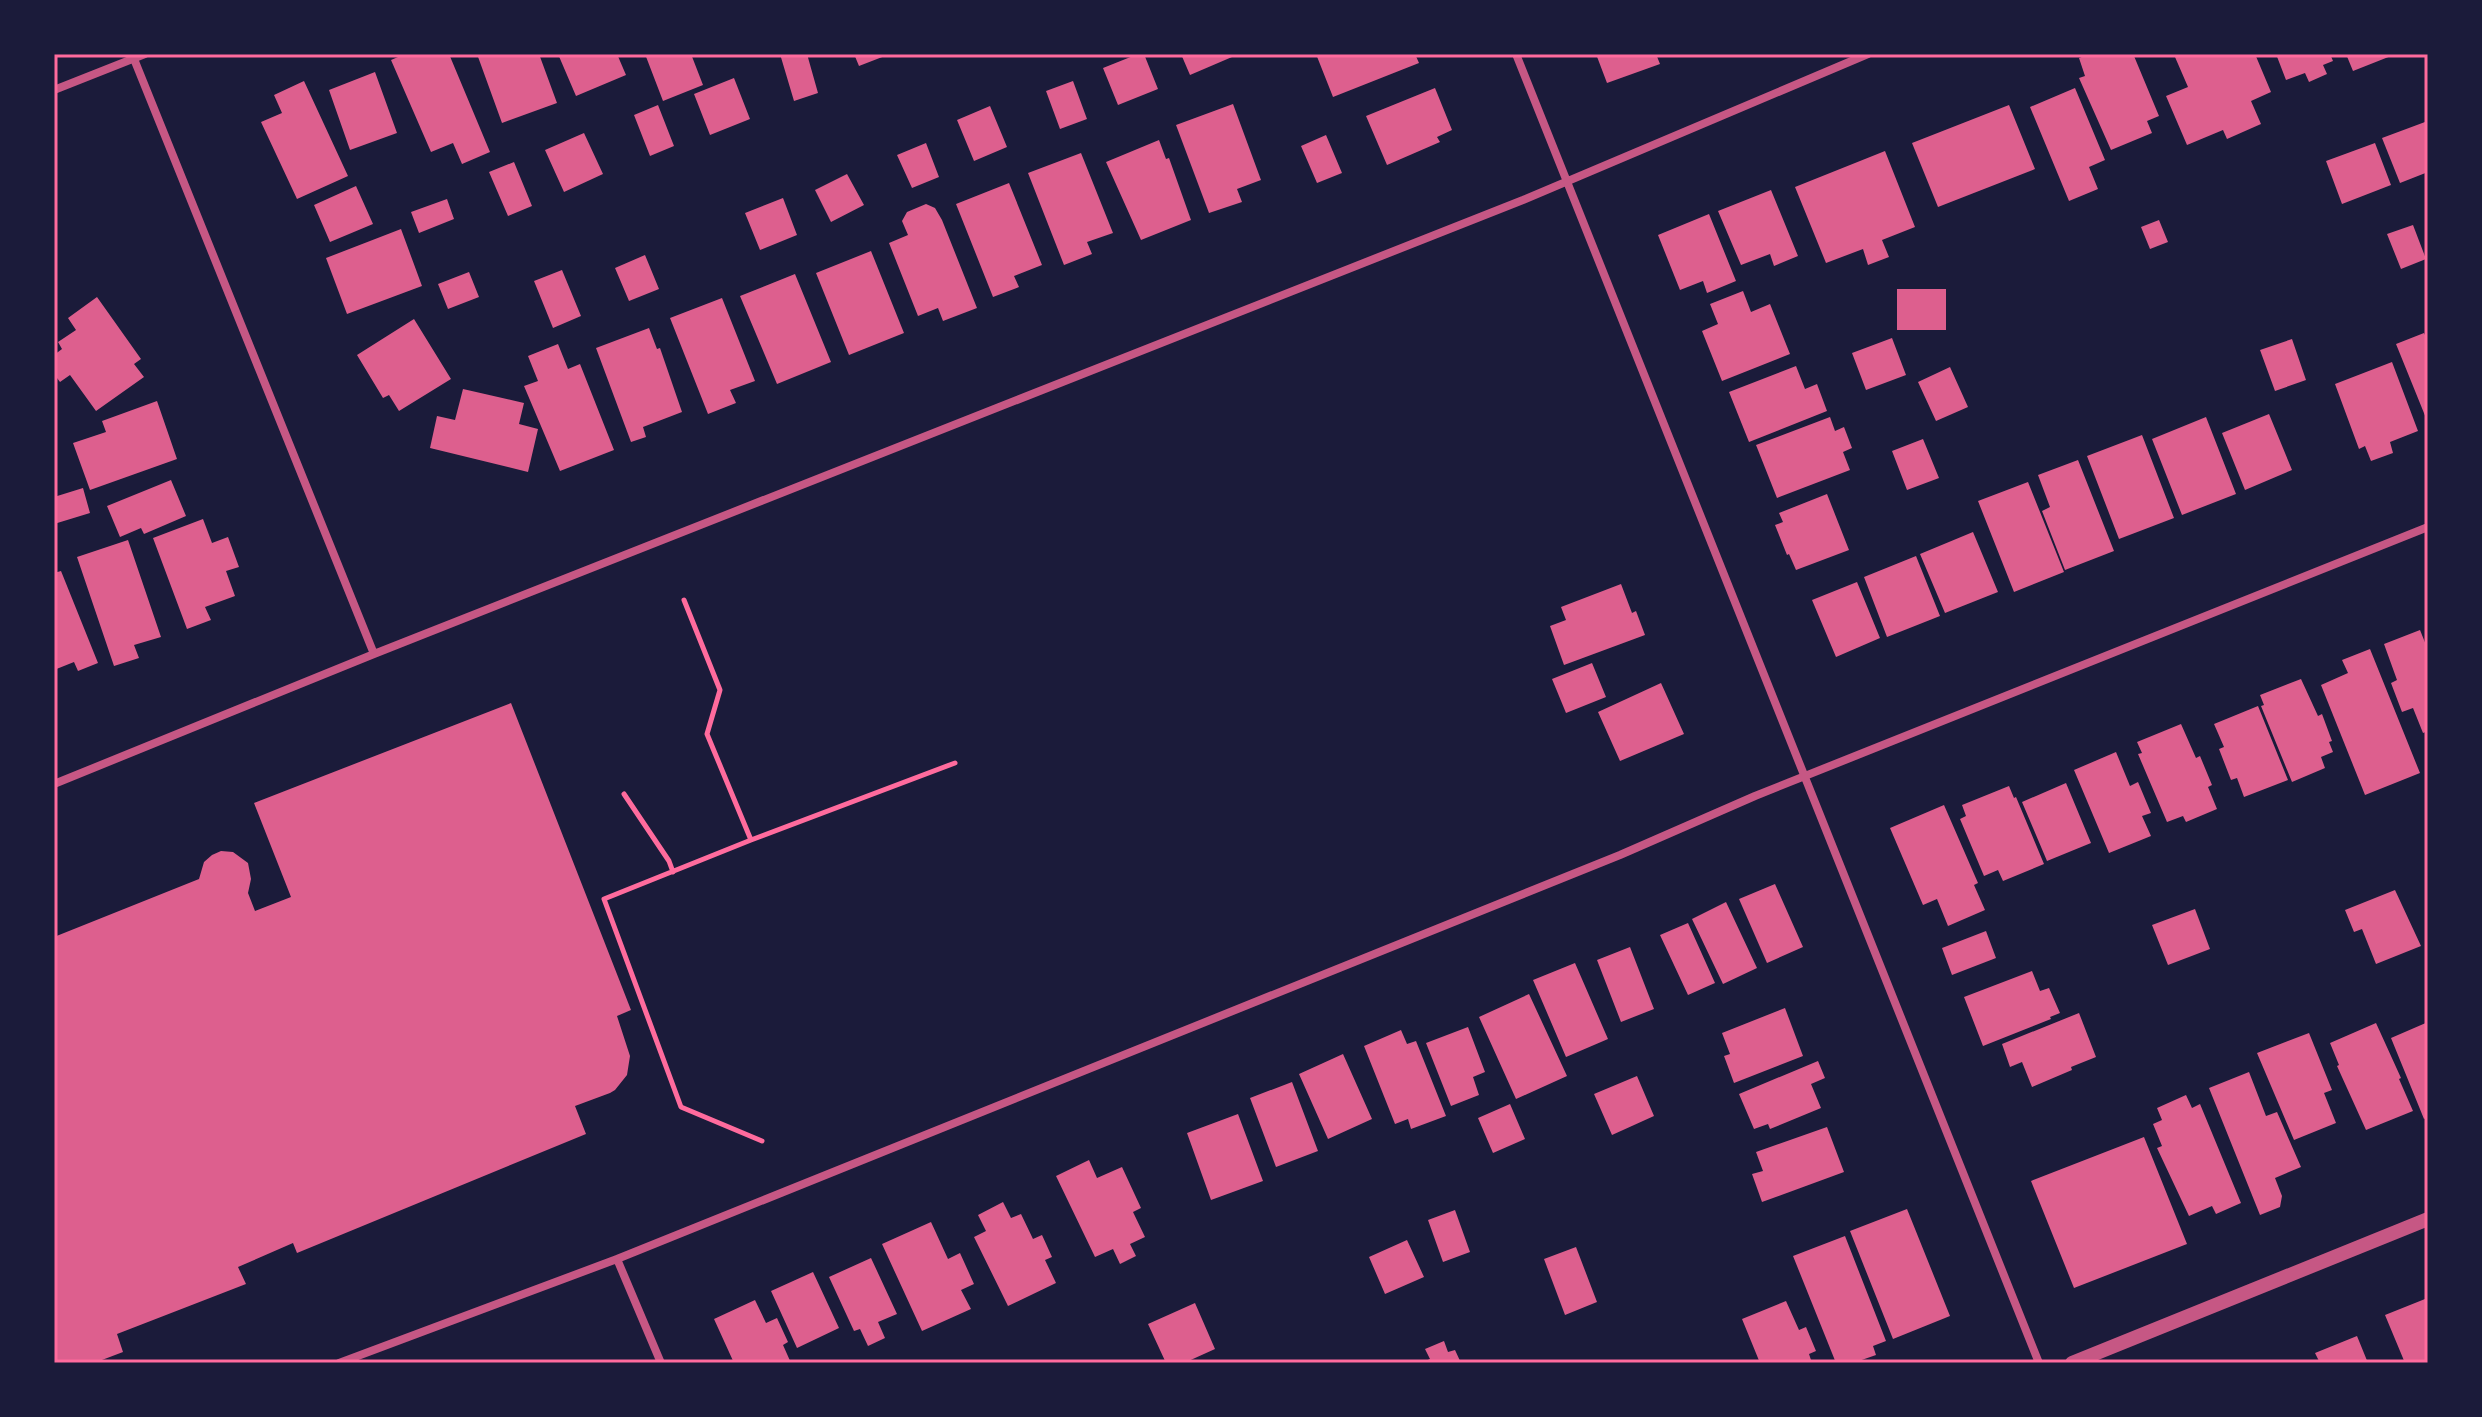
<svg xmlns="http://www.w3.org/2000/svg" width="2482" height="1417" font-family="Quicksand,sans-serif">
	<style>
		.building { fill: #dd5f8e }
		.lines { fill: none; stroke-linecap: round; stroke-linejoin: round }
		.path { stroke: #ff6b9d; stroke-width: 5 }
		.minor { stroke: #c65784; stroke-width: 8 }
		.tertiary { stroke: #c65784; stroke-width: 14 }
		.neatline { fill: none; stroke: #ff6b9d; stroke-width: 3 }
	</style>
	<rect width="100%" height="100%" fill="#1b1b3a"/>
	<path class="building" d="M405,54H449L490,152L462,164L453,143L431,152L391,60Z
		M477,54H539L557,103L502,123Z
		M558,54H617L626,75L576,96Z
		M645,54H691L703,85L663,101Z
		M780,54H807L818,93L794,101Z
		M854,54H890L859,66Z
		M1138,54H1144L1158,89L1118,105L1103,68Z
		M1181,54H1230L1232,57L1190,75Z
		M1316,54H1415L1419,63L1333,97Z
		M1596,54H1656L1660,64L1607,83Z
		M2089,54H2130L2131,57L2134,56L2159,116L2147,121L2152,133L2111,150L2079,78L2085,76L2079,58Z
		M2181,54H2255L2271,92L2251,101L2261,124L2227,139L2223,130L2187,145L2166,96L2188,87L2175,57Z
		M2276,54H2330L2333,61L2323,65L2327,74L2309,82L2305,73L2286,80Z
		M2346,54H2396L2353,71Z
		M375,72L397,133L350,150L329,90Z
		M734,78L750,119L710,135L694,94Z
		M304,81L348,176L297,199L261,122L282,113L274,95Z
		M1073,81L1087,119L1060,129L1046,91Z
		M1435,88L1452,130L1437,137L1440,142L1387,165L1366,116Z
		M2075,88L2105,160L2089,167L2098,189L2069,201L2030,107Z
		M1233,104L1261,180L1237,189L1242,202L1209,213L1176,125Z
		M658,105L674,146L650,156L634,115Z
		M2009,105L2035,169L1938,207L1912,143Z
		M990,106L1007,147L974,161L957,120Z
		M2425,122L2428,129V172L2400,183L2382,138Z
		M584,133L603,174L564,192L545,150Z
		M1326,135L1342,173L1317,183L1301,146Z
		M1159,140L1166,159L1169,158L1191,220L1141,240L1106,162Z
		M926,143L939,177L912,188L897,155Z
		M2375,143L2391,185L2342,204L2326,161Z
		M1885,151L1915,227L1882,240L1889,257L1868,265L1863,249L1826,263L1795,187Z
		M1081,153L1113,233L1087,242L1092,254L1064,265L1028,173Z
		M514,162L532,206L508,216L489,172Z
		M847,174L864,205L831,222L815,190Z
		M1009,183L1042,265L1014,276L1019,287L993,297L956,204Z
		M356,186L373,224L330,242L314,205Z
		M1771,190L1798,256L1774,266L1770,254L1741,265L1718,211Z
		M783,198L797,235L760,250L745,213Z
		M447,199L454,219L419,233L411,212Z
		M926,204L935,208L942,220L977,308L943,321L938,308L918,316L889,243L908,235L902,221L907,212Z
		M1709,214L1736,281L1707,293L1703,281L1680,290L1658,235Z
		M2159,220L2168,242L2150,249L2141,227Z
		M2413,225L2426,259L2401,269L2387,234Z
		M401,229L422,286L347,314L326,258Z
		M871,251L904,333L849,355L816,273Z
		M645,255L659,289L629,301L615,268Z
		M562,270L581,316L553,328L534,281Z
		M469,272L479,297L448,309L438,284Z
		M795,274L831,362L777,384L740,296Z
		M1897,289H1946V330H1897Z
		M1743,291L1751,312L1770,304L1790,354L1722,381L1702,331L1718,324L1710,304Z
		M97,297L141,359L134,364L144,377L96,411L70,375L60,382L54,374V355L62,349L58,342L76,330L68,318Z
		M722,298L755,381L730,390L736,403L708,414L670,318Z
		M414,319L451,379L399,411L389,395L383,398L357,355Z
		M649,328L657,349L660,348L682,412L643,427L646,437L631,442L596,348Z
		M2424,333L2428,341V423L2396,344Z
		M1892,338L1906,375L1866,390L1852,353Z
		M2292,339L2306,380L2275,391L2260,350Z
		M558,344L568,369L580,364L614,450L560,471L524,386L538,381L528,356Z
		M2392,362L2418,431L2390,442L2393,453L2371,461L2365,446L2359,449L2335,384Z
		M1796,366L1805,389L1817,384L1827,411L1749,442L1729,392Z
		M1950,367L1968,407L1936,421L1918,382Z
		M463,389L524,403L519,424L538,429L528,472L430,448L437,416L455,420Z
		M157,401L177,459L90,490L73,443L106,432L102,421Z
		M2269,414L2292,470L2245,490L2222,433Z
		M1830,417L1835,431L1844,427L1852,448L1843,452L1850,470L1777,498L1756,445Z
		M2206,417L2236,494L2182,515L2152,439Z
		M2142,435L2174,518L2119,539L2087,456Z
		M1923,439L1939,478L1907,490L1892,451Z
		M2078,460L2114,551L2065,570L2042,511L2050,507L2038,475Z
		M171,480L186,516L144,534L141,528L120,537L107,506Z
		M2028,482L2064,572L2014,592L1978,501Z
		M83,488L90,513L54,524V497Z
		M1827,494L1849,550L1796,570L1789,554L1787,555L1775,525L1783,522L1779,513Z
		M203,519L212,543L228,537L239,567L226,571L235,596L205,607L211,620L187,629L153,538Z
		M1973,532L1998,592L1945,613L1920,554Z
		M128,540L161,637L134,645L139,658L114,666L77,557Z
		M1916,556L1940,616L1887,637L1864,577Z
		M61,571L98,663L78,671L74,662L54,670V573Z
		M1857,582L1880,638L1836,657L1812,600Z
		M1621,584L1632,613L1636,611L1645,635L1564,665L1550,626L1566,620L1561,607Z
		M2420,630L2426,645L2428,644V731L2423,733L2413,708L2402,712L2391,683L2397,680L2384,644Z
		M2370,649L2420,773L2365,795L2321,685L2348,673L2342,660Z
		M1592,663L1606,697L1566,713L1552,679Z
		M2301,679L2318,716L2322,714L2332,741L2329,742L2333,752L2321,757L2325,768L2292,782L2261,706L2264,705L2260,695Z
		M1661,683L1684,734L1620,761L1598,712Z
		M511,703L631,1010L617,1016L630,1056L627,1075L615,1090L610,1093L575,1106L586,1134L297,1253L293,1243L238,1267L246,1284L117,1334L123,1352L94,1363H54V937L199,879L204,862L212,855L221,851L233,852L248,863L251,879L248,893L255,911L291,897L254,803Z
		M2258,706L2288,780L2244,797L2237,778L2231,780L2219,749L2224,747L2214,724Z
		M2181,724L2196,758L2200,756L2212,785L2208,787L2217,809L2186,822L2183,816L2167,822L2138,754L2142,753L2137,742Z
		M2116,752L2130,786L2138,782L2151,813L2142,816L2151,836L2109,853L2074,770Z
		M2066,783L2091,843L2047,861L2022,802Z
		M2009,786L2014,798L2016,797L2044,864L2003,881L1998,870L1984,876L1960,819L1966,816L1962,805Z
		M1944,805L1978,883L1974,885L1985,910L1948,926L1937,899L1923,905L1890,828Z
		M1775,884L1803,947L1767,963L1739,899Z
		M2395,890L2421,946L2376,964L2362,929L2354,932L2345,910Z
		M1726,902L1757,968L1723,984L1692,919Z
		M2195,909L2210,949L2168,965L2152,925Z
		M1688,923L1715,983L1688,995L1660,935Z
		M1986,931L1996,958L1952,975L1942,948Z
		M1630,947L1654,1009L1621,1022L1597,960Z
		M1575,963L1608,1039L1566,1057L1533,980Z
		M2032,971L2040,991L2049,988L2060,1013L2050,1017L2051,1019L1983,1046L1964,997Z
		M1529,994L1567,1076L1516,1099L1479,1017Z
		M1785,1008L1803,1056L1734,1083L1724,1056L1730,1054L1722,1033Z
		M2079,1013L2096,1057L2071,1067L2072,1070L2032,1087L2022,1062L2010,1067L2002,1044Z
		M2428,1022V1117L2424,1119L2391,1038Z
		M2376,1023L2401,1078L2399,1079L2413,1111L2366,1130L2337,1066L2339,1065L2330,1043Z
		M1468,1027L1485,1072L1473,1077L1479,1095L1451,1106L1426,1043Z
		M1401,1030L1407,1044L1416,1041L1446,1116L1411,1129L1408,1119L1395,1124L1364,1046Z
		M2309,1033L2332,1090L2324,1093L2336,1123L2294,1140L2257,1053Z
		M1343,1054L1372,1119L1328,1139L1299,1074Z
		M1818,1061L1825,1078L1811,1084L1821,1108L1770,1129L1768,1124L1754,1129L1739,1094Z
		M2249,1072L2266,1116L2277,1112L2301,1167L2275,1178L2282,1196L2280,1207L2260,1215L2209,1088Z
		M1637,1076L1654,1116L1612,1135L1594,1094Z
		M1292,1082L1318,1151L1276,1167L1250,1098Z
		M2186,1095L2192,1108L2200,1104L2241,1203L2216,1214L2212,1206L2189,1216L2157,1148L2162,1146L2153,1124L2162,1120L2157,1108Z
		M1510,1104L1525,1139L1493,1153L1478,1118Z
		M1238,1114L1263,1181L1211,1200L1187,1133Z
		M1827,1127L1844,1172L1762,1202L1752,1174L1763,1171L1756,1152Z
		M2144,1137L2187,1244L2074,1288L2031,1181Z
		M1089,1160L1097,1178L1122,1167L1141,1208L1133,1212L1145,1237L1130,1244L1136,1256L1120,1264L1113,1249L1095,1257L1056,1176Z
		M1003,1202L1011,1218L1021,1214L1033,1239L1042,1235L1052,1257L1045,1260L1056,1283L1008,1306L974,1237L986,1231L978,1215Z
		M1907,1209L1950,1316L1893,1339L1850,1231Z
		M1455,1210L1470,1252L1443,1262L1428,1220Z
		M931,1222L948,1259L960,1253L974,1284L961,1290L971,1309L922,1331L882,1244Z
		M1845,1236L1886,1341L1873,1346L1876,1355L1853,1363H1836L1793,1256Z
		M1407,1240L1424,1277L1385,1294L1369,1257Z
		M1576,1247L1597,1302L1565,1315L1544,1259Z
		M871,1258L897,1314L878,1322L885,1338L868,1346L860,1329L854,1331L829,1277Z
		M813,1272L839,1328L797,1348L771,1291Z
		M2425,1299L2428,1305V1363H2405L2385,1315Z
		M755,1300L766,1323L777,1318L788,1342L783,1345L791,1363H734L714,1319Z
		M1786,1301L1799,1330L1806,1327L1816,1351L1809,1354L1812,1363H1760L1742,1319Z
		M1195,1303L1215,1349L1184,1363H1166L1148,1324Z
		M2357,1336L2368,1363H2320L2315,1353Z
		M1444,1341L1448,1352L1455,1350L1461,1363H1421L1430,1359L1425,1349Z"/>
	<g class="lines">
		<path class="path" d="M684,600L720,690L707,734L751,840
			M624,794L669,861L673,872
			M762,1141L681,1107L604,899L751,840L955,763"/>
		<path class="minor" d="M132,54L374,654
			M1516,54L2039,1363
			M54,90L145,54
			M54,784L374,654L1523,200L1868,54
			M617,1259L661,1363
			M339,1363L617,1259L1620,855L1755,796L2428,527"/>
		<path class="tertiary" d="M2072,1363L2428,1219"/>
	</g>
	<rect width="2482" height="1417" fill="none" stroke="#1b1b3a" stroke-width="112"/>
	<rect x="56" y="56" width="2370" height="1305" class="neatline"/>
</svg>
